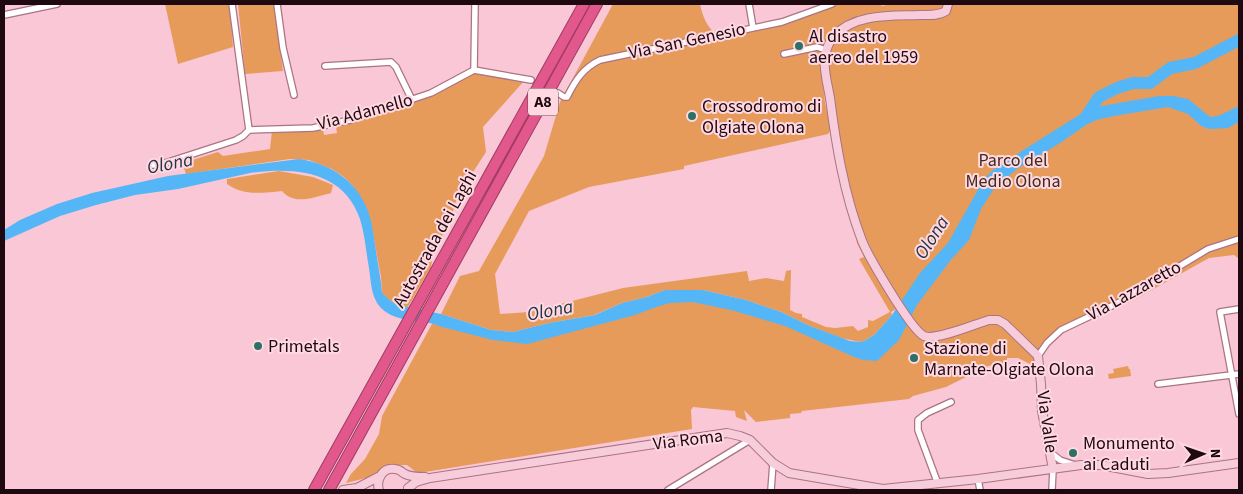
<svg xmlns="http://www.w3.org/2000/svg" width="1243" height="494" font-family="'Source Sans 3',sans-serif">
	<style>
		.green { fill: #e79b5a; fill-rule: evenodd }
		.water { fill: #54b6f7 }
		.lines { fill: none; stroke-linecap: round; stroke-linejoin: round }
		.river { stroke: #54b6f7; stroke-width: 12 }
		.street-casing { stroke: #ab7383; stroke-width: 8 }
		.secondary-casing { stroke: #ab7383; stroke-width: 10 }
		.highway-casing { stroke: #9e3c61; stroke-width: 12 }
		.street { stroke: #fff; stroke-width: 5.5 }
		.secondary { stroke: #f7cddc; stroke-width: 8 }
		.highway { stroke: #e3588c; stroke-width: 10 }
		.poi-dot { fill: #2b7165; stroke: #ffd8e2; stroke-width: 2 }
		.labels { text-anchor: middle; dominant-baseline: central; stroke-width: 4; stroke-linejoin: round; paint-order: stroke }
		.shield { fill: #ffd8e2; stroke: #62474f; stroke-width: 1 }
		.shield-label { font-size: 16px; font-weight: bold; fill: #1e0910 }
		.poi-label { font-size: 18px; fill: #1e0910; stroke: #ffd8e2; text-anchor: start }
		.street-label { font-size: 18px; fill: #1e0910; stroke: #ffd8e2 }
		.park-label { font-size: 18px; fill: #3e2b1b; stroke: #ffd8e2 }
		.water-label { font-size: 19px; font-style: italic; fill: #203645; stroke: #ffd8e2 }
	</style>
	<rect width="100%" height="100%" fill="#f9c7d5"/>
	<path class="green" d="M165,4H230L233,47L178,64Z
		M238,4H274L283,71L245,74Z
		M613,4H700C702,14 707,29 717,34L816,12L839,4H880L882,6L891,4H1239V259L1234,255L1209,258L1132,301L1060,334L1044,351L1043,350L1036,367L1018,358H1007V363L988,366L946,387L913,396L909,399L802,411L801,413L790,414V418L756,422L744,410L747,421L736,417L735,411L693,407L691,410L692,429L425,472H416L407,465H388L370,477L346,483L351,474L365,459L379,434L382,416L433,322L506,338L673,296L737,308L870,356L896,309L891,312L892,315L874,335L866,340L860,342L841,338L810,326L781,312L746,300L703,290H665L647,297L622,303L594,315L549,323L513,332L491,330L441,314L460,276L479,271L544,156L560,102ZM822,72H826L857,243L864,257L859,259L890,312L873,321L868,320V327L858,331L853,326L835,328L826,327L802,317V314L796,313L790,310L791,270L786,271L784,281L766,278L749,281L747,271L623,288L529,312L500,314L495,274L529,211L589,187L684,169V166L828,134L831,129L825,103Z
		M475,72L524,81L483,127L486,152L457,197L451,219L433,253L431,267L408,307L392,302L382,294L381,277L371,223L354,187L344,177L332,169L309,160L290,159L186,174L184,168L186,162L218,152L223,156L270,149L272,131L323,129L324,135L337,133L336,126L434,95Z
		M279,171L313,177L333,185L331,193C314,197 295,206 282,191C262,193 244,196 227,184V179Z
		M1128,366L1129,369H1130L1131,376L1109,379L1108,374L1114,373L1113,369Z"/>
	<path class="water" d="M1159,96H1173L1188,99L1210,117L1218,116L1239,106V122L1228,128L1209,129L1201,126L1188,114L1168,107L1114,116L1096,120L1086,125L1060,143L1017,169L995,187L981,209L969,240L950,261L917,305L899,340L877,361L863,360L854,357L785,326L731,310L692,302L670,303L659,306L635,315L527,344L493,340L442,327C423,318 397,324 381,308C371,298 371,281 369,268C366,252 365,235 360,219C343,170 294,167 250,173L178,189L135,195L96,205L60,216L4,241V230L20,220L57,204L92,193L168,176L299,159C333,164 360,183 370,217C373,228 374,240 376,251C378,265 381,279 382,293L392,302L408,307L441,314L491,330L513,332L549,323L595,315L622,303L647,297L665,290H703L746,300L781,312L810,326L850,341L860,342L866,340L874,335L892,315L920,273L948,243L984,179L993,170L1028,147L1084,112L1096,107Z"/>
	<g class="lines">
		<path class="river" d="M1085,118L1099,97L1117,88L1133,83H1150L1170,68L1195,63L1239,40"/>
		<g class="street-casing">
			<path id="street" d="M277,4L283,48L294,95
				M749,4L753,28
				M4,15L57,4
				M784,54L817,47L826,50
				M325,66L391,62L396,67L412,100
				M474,70L475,4
				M474,70L531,80
				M558,93L564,97H567C575,81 583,68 600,60L782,22L832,4
				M249,130L313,128L350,120L431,93L474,70
				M153,165L162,164L236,140L243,136L249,130L232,4
				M1239,309L1220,312L1239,414
				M1038,356L1047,343L1061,330L1122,301L1208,249L1239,239
				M1158,384L1239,374
				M1050,452L1060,460L1075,465
				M978,479L980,490
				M938,484L918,430V420L927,413L951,402
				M668,490L750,440
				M771,490L773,463
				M1052,490L1053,469"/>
		</g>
		<g class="secondary-casing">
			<path id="secondary" d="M948,4L946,11C938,16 929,15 920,15C892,16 855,13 834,36C829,42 826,49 825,57C823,70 828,85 830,98C836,145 844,193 861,238C866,253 911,330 924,336C936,341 975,324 989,320H998L1005,324L1038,356L1041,384L1042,411L1053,469
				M408,488L416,482L430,478L727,433L740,436L750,440L773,463L789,473L883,489L978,479L1081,465H1101L1148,474L1168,473L1239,463
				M343,490L357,488L380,476
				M379,490C376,480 382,467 395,469C400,469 401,472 405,474C411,477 419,477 425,477"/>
		</g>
		<g class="highway-casing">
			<path id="highway" d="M314,490L584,4
				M329,490L597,4"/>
		</g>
		<use href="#street" class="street"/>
		<use href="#secondary" class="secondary"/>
		<use href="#highway" class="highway"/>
	</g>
	<g class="poi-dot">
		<circle cx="799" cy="46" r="5"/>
		<circle cx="692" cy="116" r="5"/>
		<circle cx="258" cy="346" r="5"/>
		<circle cx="914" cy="358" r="5"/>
		<circle cx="1073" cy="453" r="5"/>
	</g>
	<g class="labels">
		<rect class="shield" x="528" y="88.5" width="30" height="27" rx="4"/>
		<g class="shield-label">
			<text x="543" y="102">A8</text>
		</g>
		<g class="poi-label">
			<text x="809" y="36">Al disastro<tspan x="809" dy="21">aereo del 1959</tspan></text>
			<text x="702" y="106">Crossodromo di<tspan x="702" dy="21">Olgiate Olona</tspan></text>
			<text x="268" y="346">Primetals</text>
			<text x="924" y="348">Stazione di<tspan x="924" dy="21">Marnate-Olgiate Olona</tspan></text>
			<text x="1083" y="443">Monumento<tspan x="1083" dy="21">ai Caduti</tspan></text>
		</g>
		<g class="street-label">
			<text transform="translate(687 41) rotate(-12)">Via San Genesio</text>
			<text transform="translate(365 112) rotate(-15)">Via Adamello</text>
			<text transform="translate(435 239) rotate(-61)">Autostrada dei Laghi</text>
			<text transform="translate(1134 291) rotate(-29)">Via Lazzaretto</text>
			<text transform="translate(1047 422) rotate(82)">Via Valle</text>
			<text transform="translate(688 440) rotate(-7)">Via Roma</text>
		</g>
		<g class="park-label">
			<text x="1013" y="160">Parco del<tspan x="1013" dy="21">Medio Olona</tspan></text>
		</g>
		<g class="water-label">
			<text transform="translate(170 164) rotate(-11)">Olona</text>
			<text transform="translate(932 238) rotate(-57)">Olona</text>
			<text transform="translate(550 311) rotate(-11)">Olona</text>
		</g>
	</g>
	<rect width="1243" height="494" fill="none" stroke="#1e0910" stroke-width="10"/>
	<g transform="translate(1203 454) rotate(88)" stroke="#ffd8e2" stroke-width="4" paint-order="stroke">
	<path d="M0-4L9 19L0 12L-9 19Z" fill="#1e0910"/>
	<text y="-8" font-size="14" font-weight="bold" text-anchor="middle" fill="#1e0910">N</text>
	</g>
</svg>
